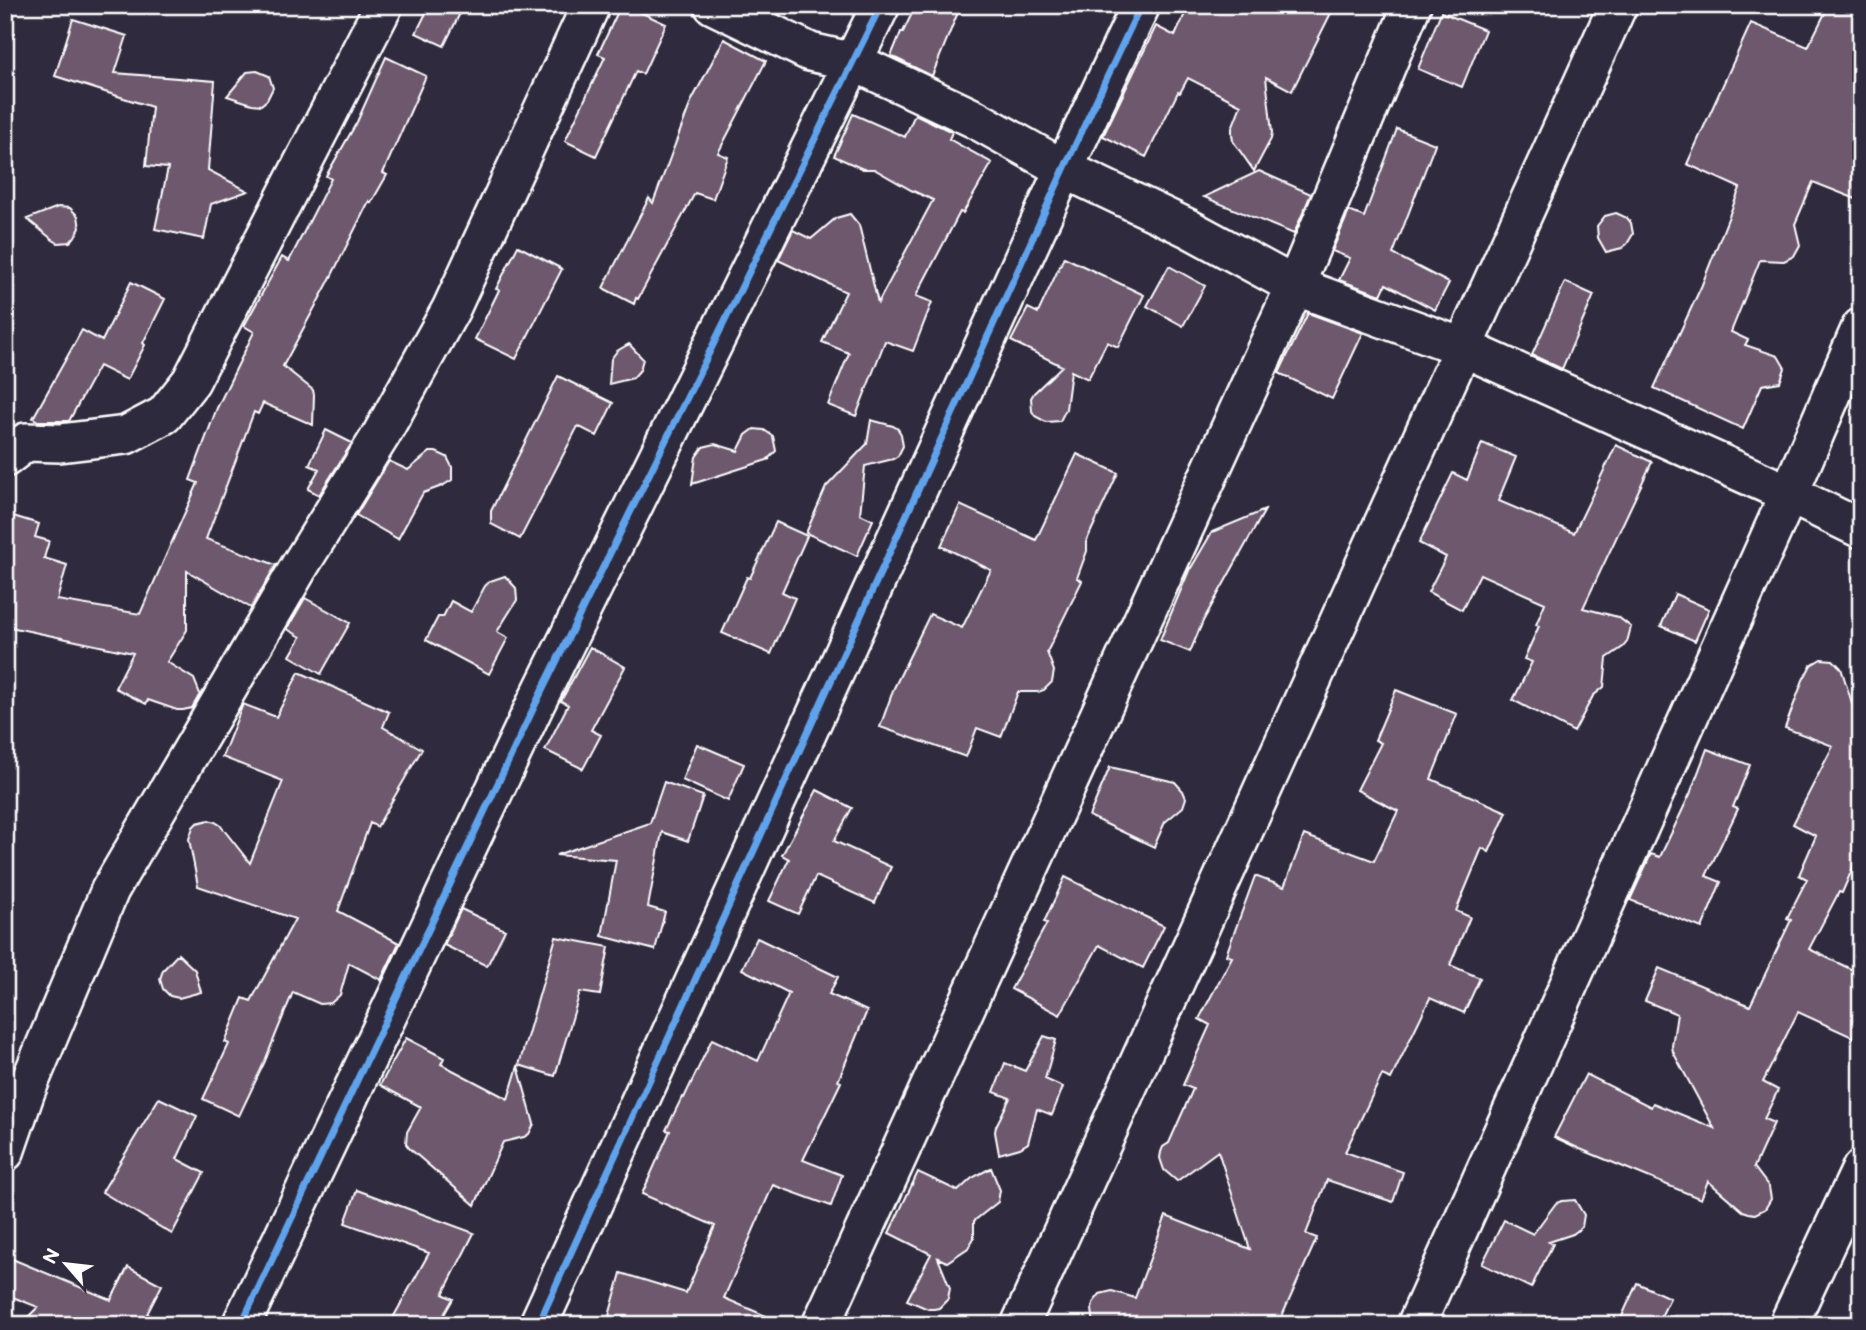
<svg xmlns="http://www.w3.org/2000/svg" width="1866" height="1330" font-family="'Balsamiq Sans',sans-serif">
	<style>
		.building { fill: #6d586e; stroke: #fff; stroke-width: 2 }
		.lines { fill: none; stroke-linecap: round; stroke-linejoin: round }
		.street-casing { stroke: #fff; stroke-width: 42 }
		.street { stroke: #2f2a3d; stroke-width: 37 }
		.cycleway-casing { stroke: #2f2a3d; stroke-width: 11 }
		.cycleway { stroke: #60a3ed; stroke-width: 7 }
	</style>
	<rect width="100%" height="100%" fill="#2f2a3d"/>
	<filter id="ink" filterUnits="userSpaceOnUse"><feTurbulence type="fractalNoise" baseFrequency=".0143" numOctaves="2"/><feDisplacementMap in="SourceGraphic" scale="14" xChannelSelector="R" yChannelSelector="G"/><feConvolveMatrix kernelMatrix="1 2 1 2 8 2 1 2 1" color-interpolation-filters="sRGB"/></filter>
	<g filter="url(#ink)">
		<path class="building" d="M430,5H464L444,46L416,33Z
			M621,5H625L666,24L643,74L636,71L596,156L565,141L605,57L598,54Z
			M916,5H961L932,76L891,56L901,32H903Z
			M1189,5H1335L1292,91L1266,77L1272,133L1271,139L1254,171L1233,141L1232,134V128L1241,105L1188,78L1180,93L1178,92L1146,157L1103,136L1156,26L1175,36Z
			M1829,5H1861V201L1813,182L1795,224L1800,245L1794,256L1784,261L1760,260L1731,332L1748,340L1745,345L1778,356L1785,368L1780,382L1762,385L1743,429L1654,388L1701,287L1740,188L1687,164L1751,23L1808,47Z
			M1441,12L1485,30L1462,87L1418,69Z
			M73,19L127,36L115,73L215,81L208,170L248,191L211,204L204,239L155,229L168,168L146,166L152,107L55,76Z
			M724,39L766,61L718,153L728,157L713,199L695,193L638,299L636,298L634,304L603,288L649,198L653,203L691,102Z
			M386,57L426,76L383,173L387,175L371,203L369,201L328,283L283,366L313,390L314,395L313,425L263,403L258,414L254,412L206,539L276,565L251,608L187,571V630L167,662L194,679L200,694L192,708L183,710H177L148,700L146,704L115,688L133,653L5,626V529L10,515L39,524L35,537L49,541L44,558L67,565L57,600L140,614L198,483L190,480L217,408L254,332L244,326L282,257L289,261L331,179L326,176L357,122Z
			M257,71L269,76L273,88L267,100L261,105L252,104L227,96L247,72Z
			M853,114L905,137L915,114L952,132L949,139L992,163L963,213L960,212L916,296L932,302L913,351L885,341L856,416L828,405L849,353L822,342L846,292L778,260L793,230L811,239L836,218L850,214L859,225L878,303L933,200L911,190L874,169H863L834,156Z
			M1397,129L1435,144L1393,254L1449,283L1435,310L1386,284L1381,295L1339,280L1350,258L1332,251L1349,211L1364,217Z
			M1259,171L1311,194L1294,234L1204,197Z
			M58,207L70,208L78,216L80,228L74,238L70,242L58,243L53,240L27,219Z
			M1616,213L1627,218L1631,223L1633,234L1627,244L1622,248L1606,252L1598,238L1597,226L1605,216Z
			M518,246L562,269L516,359L475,339L499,290L496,289Z
			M1064,257L1144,295L1118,347L1107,342L1088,379L1071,371L1066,409L1060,421L1046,422L1035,416L1032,411L1031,398L1034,393L1062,366L1011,341L1028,308L1038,313Z
			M1169,266L1205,286L1183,326L1147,306Z
			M131,282L165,299L143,343L145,345L127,380L99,366L69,421H38L33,418L82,330L102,341Z
			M1565,282L1594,295L1562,369L1532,355Z
			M1308,313L1363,333L1332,399L1279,373Z
			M629,344L643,359L640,370L633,378L609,384L611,359L617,351Z
			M558,376L613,403L597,436L578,426L520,539L491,524V511Z
			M871,420L893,426L898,429L901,434L903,446L898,456L893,459L865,466L860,514L873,520L857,556L806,533L826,487L867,444Z
			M754,429L764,430L773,436L776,451L768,459H770L692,484L696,457L703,447L715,444L738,451L746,435Z
			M326,430L352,443L319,495L308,489L319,469L309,465Z
			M1482,443L1516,457L1500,496H1501L1499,501L1574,533L1616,445L1652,462L1583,608L1618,617L1631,627L1627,642L1623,647L1607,658L1604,687L1593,696L1574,732L1513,700L1532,662L1524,659L1539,626L1536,625L1545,603L1480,574L1462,610L1428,592L1446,557L1419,543L1453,473L1467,480Z
			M430,452H436L447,457L452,467V480L442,486L423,493L398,539L356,515L389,461L408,470Z
			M1077,454L1118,473L1087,540V551L1077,578L1082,581L1047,652L1054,671L1052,682L1044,690L1038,692H1018L1001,737L977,728L966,757L880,727L894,688L930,614L962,628L991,570L941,546L960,505L1036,540Z
			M1265,510L1203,621L1190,652L1160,640L1190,568H1191L1212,532Z
			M776,522L807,536L782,592L795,598L771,654L722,633L747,577L750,578Z
			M505,576L516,588L517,600L497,632L508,638L489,674L426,640L438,617H443L451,601L471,612L485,586L490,581Z
			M1675,594L1709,609L1695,641L1661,626Z
			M305,598L350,623L321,674L290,656L301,637L287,629Z
			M590,647L625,667L591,730L601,735L583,769L545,750L568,705L561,701Z
			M1821,659L1833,660L1841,668L1853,706L1861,691V849L1842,893L1839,892L1809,949L1861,974V1041L1798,1012L1763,1082L1778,1090L1764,1119L1774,1123L1754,1167L1769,1187L1771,1199L1765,1209L1755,1214L1749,1213L1743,1211L1708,1181L1701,1199L1580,1149L1554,1137L1586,1074L1651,1107L1653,1103L1714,1128L1673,1052L1672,1046L1677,1014L1645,1001L1659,968L1750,1006L1791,920L1787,918L1807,879L1799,875L1816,836L1793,824L1833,746L1785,728L1803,680L1811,665Z
			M299,672L389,712L383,727L422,749L377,827L370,823L338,911L399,943L381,980L349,963L340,995L331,1003L320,1004L293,992L265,1061L239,1116L203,1099L229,1044L225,1042L243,998L251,1001L295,919L198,886L189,839L193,827L197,823L209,820L215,822L220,825L250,863L283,781L222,757L243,704L276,717Z
			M1396,690L1457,714L1431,779L1507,812L1489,852L1482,848L1456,911L1470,917L1450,965L1480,978L1464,1013L1430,998L1391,1079L1382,1075L1345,1152L1403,1172L1393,1202L1327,1180L1306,1234L1317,1238L1278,1325H1094L1092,1309L1093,1303L1100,1294L1112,1291L1135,1298L1166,1216L1250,1249L1218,1151L1177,1181L1164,1170L1160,1158L1161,1152L1163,1147L1169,1143L1193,1089L1183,1085L1210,1025L1199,1019L1232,957L1226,955L1255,876L1284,887L1304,835L1374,861L1398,811L1357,790L1381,743L1375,740Z
			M697,744L744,764L728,801L682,780Z
			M1707,749L1750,765L1733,807L1738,809L1706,876L1721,882L1702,928L1630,900L1651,854L1660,857L1690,794Z
			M1110,767L1175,782L1183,791L1186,798L1183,807L1165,822L1154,847L1089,816Z
			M664,782L703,796L688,841L662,832L648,907L665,912L655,950L602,936L616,860L556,855L650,823Z
			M817,790L852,808L834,841L891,867L875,903L816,876L798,914L769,901L789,859L782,855Z
			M1065,877L1164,926L1143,968L1099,945L1060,1015L1011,989L1047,923L1044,922Z
			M461,909L505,930L487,966L444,945Z
			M556,937L609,947L600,995L580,992L555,1076L519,1065Z
			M757,938L838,977L829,994L867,1011L838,1081L841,1082L803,1160L842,1175L831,1206L773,1185L724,1298L787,1325H638L609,1316L621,1273L686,1293L715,1226L642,1194L670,1131L666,1130L682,1097L684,1098L712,1039L758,1061L789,993L742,969Z
			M178,954L195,970L201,992L179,998L170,996L163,989L160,979L163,970Z
			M1044,1036L1056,1040L1045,1079L1063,1087L1052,1115L1037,1109L1028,1143L1020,1148L999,1154L995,1132L996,1126L1010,1098L994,1092L1005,1063L1025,1071Z
			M406,1038L444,1058L441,1064L508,1099L518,1066L534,1124L529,1134L524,1137L503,1142L475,1205L410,1149L406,1144L407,1132L421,1107L380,1085Z
			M159,1098L197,1116L177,1159L204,1173L172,1234L102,1192Z
			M991,1168L1000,1190L998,1202L974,1221V1238L968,1248L947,1262L938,1258L950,1288L948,1299L939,1308L934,1309H928L907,1300L931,1254L889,1233L918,1172L958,1191L972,1178Z
			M357,1190L474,1233L443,1294L453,1299L438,1325H389L429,1253L345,1223Z
			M1575,1200L1584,1215L1582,1227L1573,1234L1549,1242L1553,1244L1531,1288L1482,1264L1504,1220L1533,1234L1556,1203L1562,1201Z
			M5,1256L111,1300L128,1267L162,1285L147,1314L169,1325H20L38,1307L5,1294Z
			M1637,1283L1670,1298L1657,1325H1618Z"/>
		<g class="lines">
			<g class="street-casing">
				<path id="street" d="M713,5L810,52L854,62L975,119L1064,169L1188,228L1295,286L1462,347L1789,494L1861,529
					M5,458L26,442L60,443L126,435L164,415L191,381L384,5
					M5,1152L26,1091L110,890L299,567L381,435L451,309L591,5
					M241,1325L535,705L881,5
					M538,1325L1064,169L1141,5
					M821,1325L1295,286L1412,5
					M1020,1325L1618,5
					M1416,1325L1789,494L1861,327
					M1788,1325L1861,1169"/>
			</g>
			<use href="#street" class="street"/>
			<g class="cycleway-casing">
				<path id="cycleway" d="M241,1325L535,705L881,5
					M538,1325L1064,169L1141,5"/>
			</g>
			<use href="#cycleway" class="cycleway"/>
		</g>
	</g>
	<rect width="1866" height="1330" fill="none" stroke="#2f2a3d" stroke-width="28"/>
	<rect x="14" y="14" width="1838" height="1302" fill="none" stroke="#fff" stroke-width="2.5" filter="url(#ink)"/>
	<g transform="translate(66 1264) rotate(298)" stroke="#2f2a3d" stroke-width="5" paint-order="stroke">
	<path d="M0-5L12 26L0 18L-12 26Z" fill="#ffffff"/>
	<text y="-10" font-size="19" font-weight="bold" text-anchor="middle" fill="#ffffff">N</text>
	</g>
</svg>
